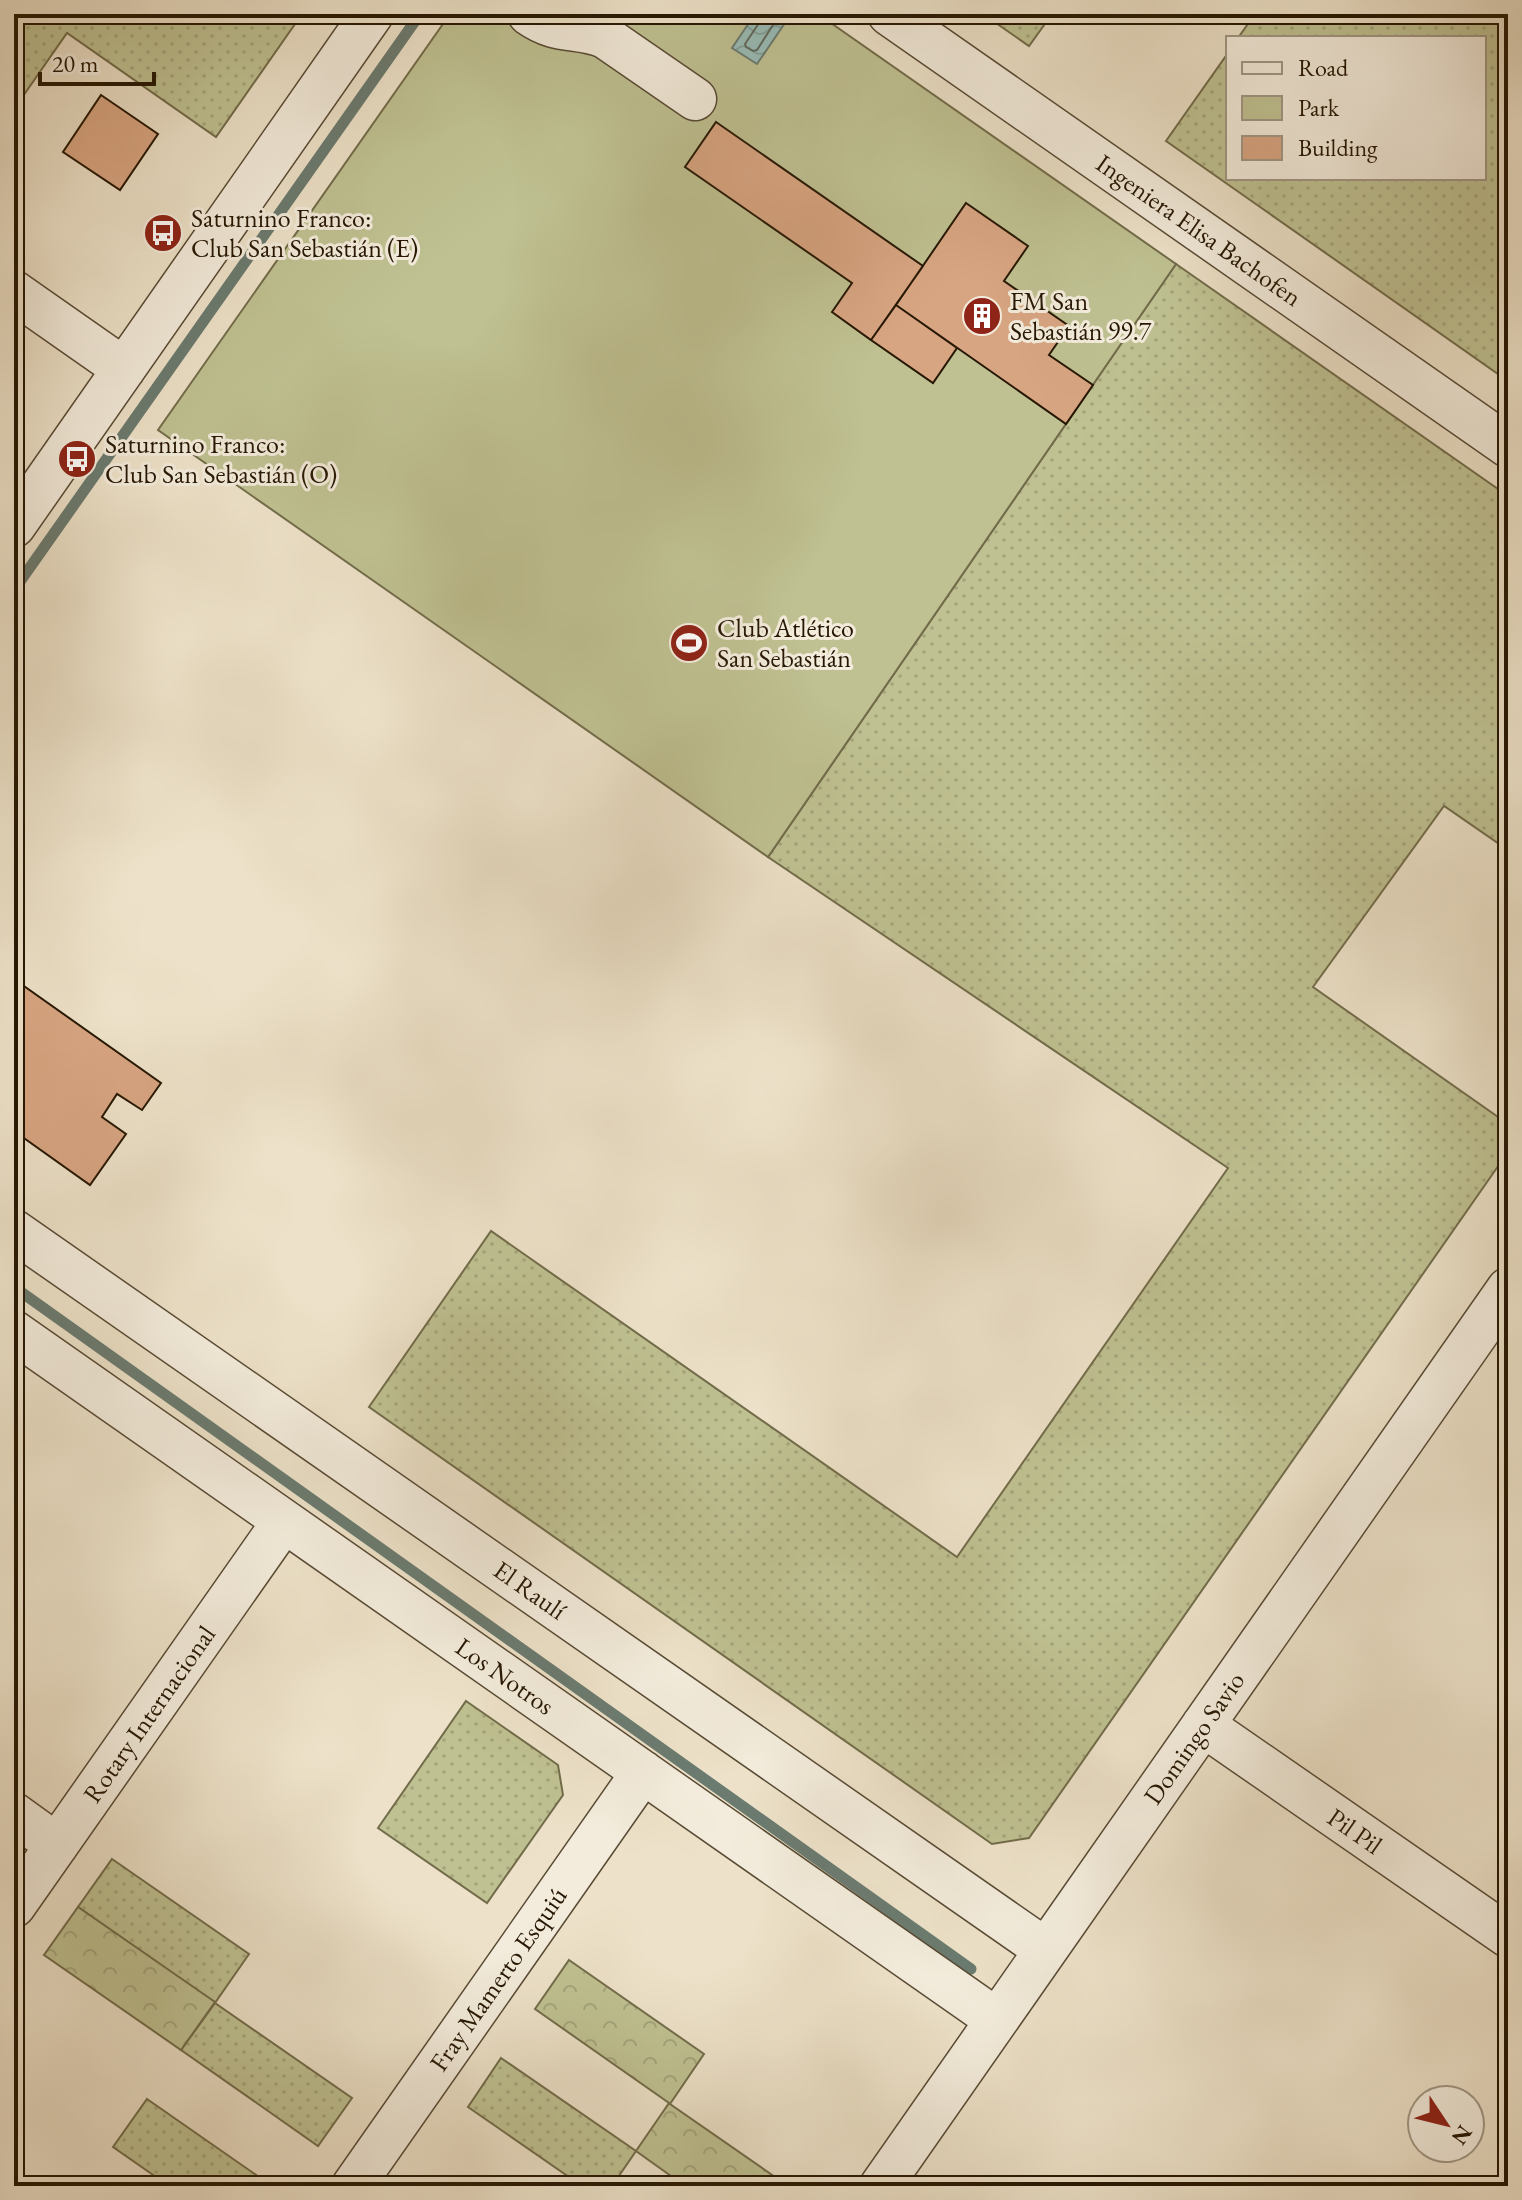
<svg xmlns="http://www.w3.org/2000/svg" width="1522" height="2200" font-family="'EB Garamond',serif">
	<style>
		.grass { fill: url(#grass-dots); stroke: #726c4a; stroke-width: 2 }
		.forest { fill: url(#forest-crowns); stroke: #726c4a; stroke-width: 2 }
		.green { fill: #bfc192; stroke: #726c4a; stroke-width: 2 }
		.water { fill: url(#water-waves); stroke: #6b7b70; stroke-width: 2 }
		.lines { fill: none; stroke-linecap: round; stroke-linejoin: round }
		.shore { stroke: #606a5e; stroke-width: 2 }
		.stream { stroke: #6b7b70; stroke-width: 11 }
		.building { fill: #d8a582; stroke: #261703; stroke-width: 2 }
		.minor-casing { stroke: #584a34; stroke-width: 45 }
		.minor { stroke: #f3ecdc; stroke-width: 42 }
		.labels { text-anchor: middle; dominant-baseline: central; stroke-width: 6; stroke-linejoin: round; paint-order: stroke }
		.poi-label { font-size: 26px; fill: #261703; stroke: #f3ecdc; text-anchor: start }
		.street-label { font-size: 26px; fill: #261703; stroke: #f3ecdc }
	</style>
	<defs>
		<pattern id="grass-dots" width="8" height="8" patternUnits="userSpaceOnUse" patternTransform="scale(2)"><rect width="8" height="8" fill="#bfc192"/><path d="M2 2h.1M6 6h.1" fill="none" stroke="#a4a57c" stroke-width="1.8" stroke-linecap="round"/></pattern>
		<pattern id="forest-crowns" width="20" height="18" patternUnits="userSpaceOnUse" patternTransform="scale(2)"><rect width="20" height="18" fill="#bfc192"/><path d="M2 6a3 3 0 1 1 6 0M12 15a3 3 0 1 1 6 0" fill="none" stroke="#a4a57c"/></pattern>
		<pattern id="water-waves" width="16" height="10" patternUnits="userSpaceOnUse" patternTransform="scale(2)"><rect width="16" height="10" fill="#99bdb9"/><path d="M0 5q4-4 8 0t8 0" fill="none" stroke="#84a29d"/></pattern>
	</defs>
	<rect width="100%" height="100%" fill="#ede2c9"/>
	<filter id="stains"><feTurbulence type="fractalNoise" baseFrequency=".0025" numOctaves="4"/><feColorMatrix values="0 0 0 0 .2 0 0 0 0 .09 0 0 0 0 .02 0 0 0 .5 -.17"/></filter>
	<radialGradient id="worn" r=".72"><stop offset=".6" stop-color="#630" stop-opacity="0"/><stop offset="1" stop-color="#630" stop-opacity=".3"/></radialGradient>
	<path class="grass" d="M14,14H302L216,137L67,33L14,109Z
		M983,14H1052L1029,46Z
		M1255,14H1508V381L1166,141L1228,53V178H1484V38H1238Z
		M1176,264L1508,496V850L1444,806L1313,987L1508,1124V1152L1029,1838L992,1844L369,1407L491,1231L957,1557L1228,1168L768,857Z
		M466,1701L558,1765L563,1795L487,1903L378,1828Z
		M112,1859L249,1954L215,2003L352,2098L318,2146L181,2050L215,2003L78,1907Z
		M501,2058L636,2151L612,2186H582L468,2107Z
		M147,2099L272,2186H169L113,2147Z"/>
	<path class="forest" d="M78,1907L215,2002L181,2050L44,1955Z
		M569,1960L704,2054L670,2104L788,2186H685L636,2151L669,2103L535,2009Z"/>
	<path class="green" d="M450,14H818L1176,264L768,857L158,430Z"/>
	<path class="water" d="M755,14H784L789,17L757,64L732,48Z"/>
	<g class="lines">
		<path class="shore" d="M761,14V20L745,44L746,47L753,51L757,50L780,14"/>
		<path class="stream" d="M14,590L420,14
			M14,1287L971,1969"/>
	</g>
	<path class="building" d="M101,95L158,134L120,190L63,152Z
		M716,122L923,266L871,340L832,312L852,283L685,167Z
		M966,203L1028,246L1004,281L1069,326L1049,355L1093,385L1066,424L896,305Z
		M896,305L957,348L933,383L871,340Z
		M14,979L161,1083L142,1110L117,1094L102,1117L126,1134L90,1185L14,1131Z"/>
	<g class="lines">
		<g class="minor-casing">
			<path id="minor" d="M529,14C559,35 576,25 605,37L695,99
				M889,14L1508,446
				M14,292L124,369
				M14,526L372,14
				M14,1231L1046,1950
				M14,1332L997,2020
				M1203,1725L1508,1936
				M14,1814L57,1845
				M14,1906L284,1521
				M353,2186L643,1772
				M881,2186L1508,1289"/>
		</g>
		<use href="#minor" class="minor"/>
	</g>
	<defs>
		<g id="bus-disc" transform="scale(2)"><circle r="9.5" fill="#8f2418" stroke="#f3ecdc"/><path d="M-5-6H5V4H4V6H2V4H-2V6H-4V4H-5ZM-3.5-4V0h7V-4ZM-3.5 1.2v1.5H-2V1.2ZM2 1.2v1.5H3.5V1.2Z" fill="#fff"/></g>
		<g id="building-disc" transform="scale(2)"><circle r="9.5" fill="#8f2418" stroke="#f3ecdc"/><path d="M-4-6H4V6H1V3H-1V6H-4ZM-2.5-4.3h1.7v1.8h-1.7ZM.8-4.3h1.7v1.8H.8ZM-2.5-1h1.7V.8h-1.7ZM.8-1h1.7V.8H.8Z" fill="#fff"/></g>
		<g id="stadium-disc" transform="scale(2)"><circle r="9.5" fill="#8f2418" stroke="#f3ecdc"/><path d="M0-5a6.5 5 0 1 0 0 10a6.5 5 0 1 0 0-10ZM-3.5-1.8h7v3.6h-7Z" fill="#fff"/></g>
	</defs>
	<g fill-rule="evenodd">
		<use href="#bus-disc" x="163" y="233"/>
		<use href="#building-disc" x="982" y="316"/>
		<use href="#bus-disc" x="77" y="459"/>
		<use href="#stadium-disc" x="689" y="643"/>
	</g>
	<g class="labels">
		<g class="poi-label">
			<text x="191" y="218">Saturnino Franco:<tspan x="191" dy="30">Club San Sebastián (E)</tspan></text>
			<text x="1010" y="301">FM San<tspan x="1010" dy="30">Sebastián 99.7</tspan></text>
			<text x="105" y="444">Saturnino Franco:<tspan x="105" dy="30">Club San Sebastián (O)</tspan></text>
			<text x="717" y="628">Club Atlético<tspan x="717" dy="30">San Sebastián</tspan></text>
		</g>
		<g class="street-label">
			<text transform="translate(1199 230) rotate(35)">Ingeniera Elisa Bachofen</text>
			<text transform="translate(530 1590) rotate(35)">El Raulí</text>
			<text transform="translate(505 1676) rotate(35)">Los Notros</text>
			<text transform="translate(149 1714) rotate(-55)">Rotary Internacional</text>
			<text transform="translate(1194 1738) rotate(-55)">Domingo Savio</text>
			<text transform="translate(1355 1831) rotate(35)">Pil Pil</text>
			<text transform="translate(498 1979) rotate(-55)">Fray Mamerto Esquiú</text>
		</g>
	</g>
	<rect width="1522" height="2200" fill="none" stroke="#ede2c9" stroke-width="48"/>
	<rect x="16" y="16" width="1490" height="2168" fill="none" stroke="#261703" stroke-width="4"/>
	<rect x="24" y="24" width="1474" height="2152" fill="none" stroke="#261703" stroke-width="2"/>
	<rect x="1226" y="36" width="260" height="144" fill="#f3ecdc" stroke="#a19785" stroke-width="2"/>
	<rect x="1242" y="62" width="40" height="12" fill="#f3ecdc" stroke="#a19785" stroke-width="2"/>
	<text x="1298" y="76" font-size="24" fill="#261703">Road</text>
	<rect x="1242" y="96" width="40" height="24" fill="#bfc192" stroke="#a19785" stroke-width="2"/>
	<text x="1298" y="116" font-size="24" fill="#261703">Park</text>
	<rect x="1242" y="136" width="40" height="24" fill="#d8a582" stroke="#a19785" stroke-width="2"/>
	<text x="1298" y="156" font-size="24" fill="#261703">Building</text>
	<g transform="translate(1446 2124) rotate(125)"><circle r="38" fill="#f3ecdc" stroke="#a19785" stroke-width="2"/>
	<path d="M0-6L14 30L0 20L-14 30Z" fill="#8f2418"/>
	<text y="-12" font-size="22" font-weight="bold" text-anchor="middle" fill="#261703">N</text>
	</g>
	<path d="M40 72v12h114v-12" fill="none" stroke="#261703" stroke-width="4"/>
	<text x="52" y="72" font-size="24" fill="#261703" stroke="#f3ecdc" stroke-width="6" paint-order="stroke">20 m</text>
	<rect width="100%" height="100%" filter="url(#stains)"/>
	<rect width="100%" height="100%" fill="url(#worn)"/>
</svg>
